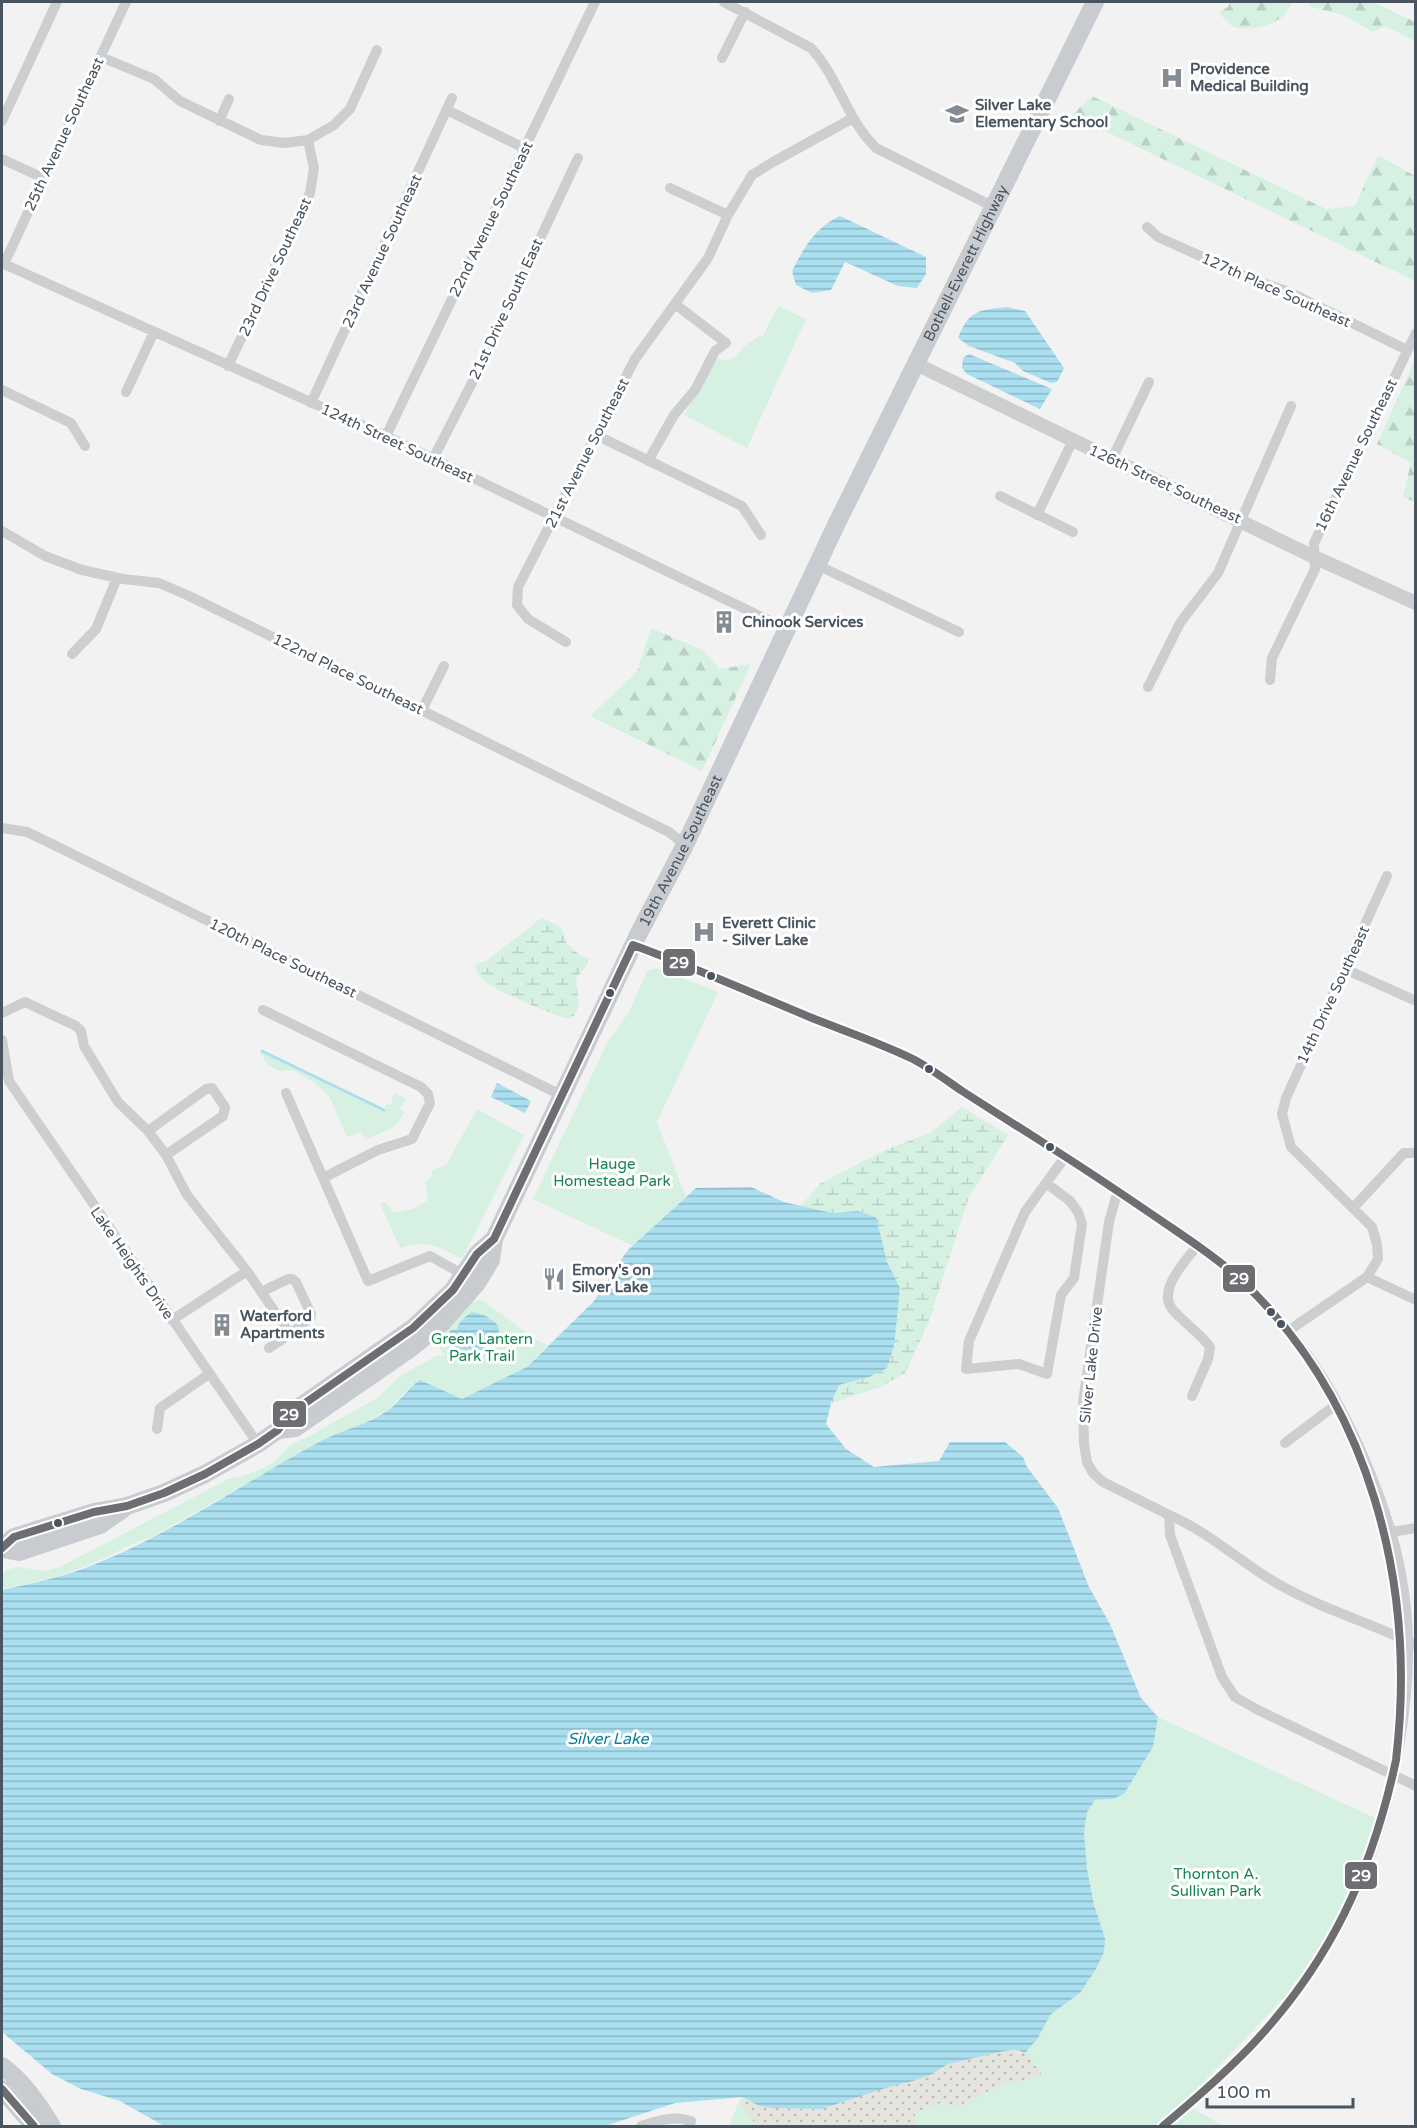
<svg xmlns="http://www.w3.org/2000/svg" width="1417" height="2128" font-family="'Varela Round',sans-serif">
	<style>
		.green { fill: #d6f1e2 }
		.forest { fill: url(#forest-firs) }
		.wetland { fill: url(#wetland-marsh) }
		.sand { fill: url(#sand-dots) }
		.water { fill: url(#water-rules) }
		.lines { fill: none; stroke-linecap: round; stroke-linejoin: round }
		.stream { stroke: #aadff0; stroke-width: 3 }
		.minor { stroke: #ccced0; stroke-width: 10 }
		.tertiary { stroke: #ccced0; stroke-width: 14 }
		.primary { stroke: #c8cbcf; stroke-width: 18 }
		.bus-1-casing { stroke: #fff; stroke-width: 12 }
		.bus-1 { stroke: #6e6d72; stroke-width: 8 }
		.bus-dot { fill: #48545f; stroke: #fff; stroke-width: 2 }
		.labels { text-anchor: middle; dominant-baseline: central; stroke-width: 6; stroke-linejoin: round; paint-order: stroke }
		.poi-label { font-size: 15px; font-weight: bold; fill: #48545f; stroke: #fff; text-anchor: start }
		.street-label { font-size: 15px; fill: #48545f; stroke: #fff }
		.park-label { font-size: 15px; fill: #158550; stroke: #fff }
		.water-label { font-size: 16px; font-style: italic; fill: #097ea2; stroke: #fff }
		.line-badge { stroke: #fff; stroke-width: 2 }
		.badge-label { font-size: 16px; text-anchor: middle; font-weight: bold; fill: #fff }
	</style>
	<defs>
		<pattern id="forest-firs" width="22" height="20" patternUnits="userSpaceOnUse" patternTransform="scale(1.5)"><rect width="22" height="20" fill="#d6f1e2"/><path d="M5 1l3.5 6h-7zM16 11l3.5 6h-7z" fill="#b9d1c4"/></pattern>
		<pattern id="wetland-marsh" width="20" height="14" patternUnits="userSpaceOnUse" patternTransform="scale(1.5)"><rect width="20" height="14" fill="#d6f1e2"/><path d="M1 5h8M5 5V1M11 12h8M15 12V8" fill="none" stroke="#b9d1c4"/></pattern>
		<pattern id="sand-dots" width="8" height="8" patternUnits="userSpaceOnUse" patternTransform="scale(1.5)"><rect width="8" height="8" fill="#e5e4de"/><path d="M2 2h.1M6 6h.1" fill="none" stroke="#bcbbb7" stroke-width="1.8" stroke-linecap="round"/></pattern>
		<pattern id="water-rules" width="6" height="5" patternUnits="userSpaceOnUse" patternTransform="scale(1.5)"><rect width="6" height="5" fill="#aadff0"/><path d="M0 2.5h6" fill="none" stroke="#8cb7c6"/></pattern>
	</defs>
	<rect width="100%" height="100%" fill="#f2f2f2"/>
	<path class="green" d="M778,306L806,319L747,448L684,415L715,357C732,365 734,357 744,347C749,343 755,339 760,335L763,336Z
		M656,968L718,992L657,1122L686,1197L633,1246L533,1199L608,1041L629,1012L647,971Z
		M262,1051L384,1110L386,1105L391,1104L394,1093L406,1099L400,1109L405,1112L395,1126L366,1140L361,1132L347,1137L329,1096L313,1082L293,1070L279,1071L267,1064L260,1052Z
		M477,1109L524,1135L465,1253L461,1258C437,1246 426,1239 400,1248L380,1204L385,1202L394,1213L413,1209L428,1200L425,1182L432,1177V1170L446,1165Z
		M482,1300L535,1339L547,1345L527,1367L462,1400L408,1389L388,1410L356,1427L323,1440L152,1537C132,1542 115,1554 96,1562C66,1575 33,1583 2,1589V1576L6,1570L18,1567L44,1571L60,1567L230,1478C246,1476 267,1469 279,1457C287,1448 294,1441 306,1438L377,1398L400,1376L436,1356H445L433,1338L470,1302Z
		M1158,1717L1377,1819L1348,1898L1327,1939L1298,1983L1184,2103L1223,2126H729L740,2099L743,2097L772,2108L802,2110L1038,2038L1050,2015L1070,2001L1105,1938C1093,1910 1076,1841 1087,1812C1088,1808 1092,1803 1094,1800L1113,1799L1124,1794L1153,1747Z"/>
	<path class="forest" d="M1230,2H1291C1289,23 1249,34 1232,26C1227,23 1222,16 1219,12L1228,7Z
		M1309,2H1373L1415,22V41L1385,26L1373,32L1343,15L1311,7Z
		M1092,96L1326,209L1355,206L1378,155L1415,176V281L1072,115Z
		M1415,360V502L1403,497L1411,463L1377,444Z
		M651,628L702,650L720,669L751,664L702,771L590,716L637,672Z"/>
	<path class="wetland" d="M542,918C555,924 566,927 566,943L580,955L589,958L586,967L576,978L579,1005L574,1016L568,1019C551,1014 492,990 481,978C478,975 477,970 475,965L486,961Z
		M962,1107L1008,1135L969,1197L928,1324L905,1373L881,1387L831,1403L839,1385L869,1377L896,1317L900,1288L887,1262L876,1217L858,1211L832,1213L800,1206L821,1183L887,1149L930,1133Z"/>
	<path class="sand" d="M1016,2049L1025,2053L1043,2076L1000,2085L957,2107L943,2102L915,2112V2126H757L742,2106L743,2097L772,2108L821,2109L892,2086L913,2081L930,2075L948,2064Z"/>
	<path class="water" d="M840,216L926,257V274L917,288L898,286L845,262L831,290L812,293L796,285L792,271C804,248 815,227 840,216Z
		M1007,307L1025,311L1064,368L1057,382L1051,383L1023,371L1015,363L969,346L958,338C969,310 979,310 1007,307Z
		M969,354L1052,389L1040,409L967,374L962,368L963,358Z
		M497,1083L531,1101L525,1113L491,1097Z
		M751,1187L784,1202L832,1213L858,1211L876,1217L887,1262L900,1288L894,1346L887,1368L869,1377L839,1385L831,1403L826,1424L846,1449L874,1467L939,1461L950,1442H1005L1023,1457L1027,1467L1058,1508L1089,1587L1110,1624L1141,1698L1158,1717L1153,1747L1124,1794L1113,1799L1095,1800L1087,1812L1084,1832L1087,1869L1094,1905L1105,1938L1104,1952L1096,1969L1080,1993L1050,2015L1038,2038L1025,2053L1016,2049L1000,2052L948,2064L930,2075L913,2081L892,2086L821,2109L772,2108L759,2106L743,2097L675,2103L608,2125L574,2126H164L120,2101L81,2089L52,2074L2,2032V1590C33,1583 68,1576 98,1563C176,1531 247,1481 321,1441C342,1430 367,1425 387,1411C399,1403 407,1389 420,1380L462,1399L527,1367L594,1301L627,1251L696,1188Z
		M473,1312L486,1316L498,1325L499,1331C495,1337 489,1346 483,1350C472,1356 450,1349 444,1339L451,1330H457C458,1322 466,1315 473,1312Z"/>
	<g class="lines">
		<path class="stream" d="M262,1051L384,1110"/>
		<path class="minor" d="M724,2L811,48C838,77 847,120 876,148L994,207
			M101,57L154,79L180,101L261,140L285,143L308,140
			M722,58L745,12
			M447,110L524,148
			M2,121L57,2
			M219,121L229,99
			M2,159L43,178
			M670,188L728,215
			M1147,227L1158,237L1254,280L1289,292L1407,350
			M2,263L4,264L126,2
			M4,264L386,436L787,629
			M228,366L310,193L314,168L308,140L334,125L350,109L377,50
			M2,390L71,423L85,446
			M126,392L154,332
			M311,403L452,98
			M596,435L742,506L761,535
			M386,436L595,2
			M433,459L478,371L578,158
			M1112,459L1149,382
			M648,461L674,415L695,390L715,351L726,343L675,304
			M1000,496L1073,532
			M1037,515L1073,440
			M2,531L45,556L82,570L123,579L159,583L187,595L669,832L685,845
			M817,565L959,632
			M566,642L528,619L517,605L518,587L635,359L708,258L728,215L752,175L773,162L853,118
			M72,654L96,629L117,578
			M1270,680L1272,658L1315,569L1314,543L1416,333
			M1148,687L1180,623L1218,573L1291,406
			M422,710L444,666
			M2,828L27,832L52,844L561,1095
			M633,945L668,958C726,982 784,1006 842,1030C867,1041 894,1049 918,1062C932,1070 945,1080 959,1089C991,1109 1024,1130 1056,1151C1093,1174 1129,1198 1165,1223C1195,1243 1225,1263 1249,1288C1274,1313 1299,1341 1318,1370C1353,1424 1390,1511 1401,1574C1412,1630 1409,1690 1399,1746C1370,1914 1294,2021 1163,2126
			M1345,969L1416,1001
			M263,1010L421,1087L428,1094L430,1103L412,1139L378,1150L323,1178
			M2,1013L25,1002L76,1026L81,1031L84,1046L118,1102L148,1131L166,1155L187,1195L247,1271L290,1334L310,1318L311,1314L296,1282L292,1279H288L261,1292
			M2,1040L9,1081L258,1444
			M286,1093L368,1281L430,1256L464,1275
			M148,1131L206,1089L212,1088L225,1107L223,1116L166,1155
			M1046,1183L1070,1201L1078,1212L1082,1224L1074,1278L1061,1295L1047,1374L1019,1364L966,1369L969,1341L1025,1212L1065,1157
			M1118,1190L1109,1222L1083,1402L1084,1444L1087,1462L1093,1473L1103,1482L1169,1515L1170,1535L1222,1677L1235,1697L1258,1710L1416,1786
			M1354,1207L1404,1153H1416
			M1367,1277L1416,1300
			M172,1320L247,1271
			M1288,1331L1367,1277L1378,1259L1377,1244L1372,1227L1291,1147L1282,1114L1286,1098L1387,876
			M269,1348L290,1334
			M1192,1396L1208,1359L1210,1347C1199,1332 1184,1323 1173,1310C1156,1291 1186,1260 1198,1245
			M157,1429L160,1408L209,1374
			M1285,1443L1337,1404
			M1169,1515C1207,1531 1238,1560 1273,1581C1318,1608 1369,1622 1416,1645
			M1391,1532L1416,1528
			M641,2126C658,2121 673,2115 691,2121L688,2126"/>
		<path class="tertiary" d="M916,364L1314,557L1416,603"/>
		<g class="primary">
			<path id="s1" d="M278,1430L295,1428L411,1348L442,1323L477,1283L491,1260L494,1239L638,935L685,845L836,525L1095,2"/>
			<path d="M2,1548L14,1537L94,1512L127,1506L164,1493L205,1474L258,1444L278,1430L288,1415L413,1328L453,1290L477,1254L494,1239"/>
			<path d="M2,1549L19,1552L100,1525L123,1509"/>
			<path d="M2,2066C24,2082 38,2104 52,2126"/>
			<path d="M2,2089L34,2126"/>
		</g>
		<g class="bus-1-casing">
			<path id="bus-1" d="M2,1548L14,1537L94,1512L127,1506L164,1493L205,1474L258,1444L278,1430L288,1415L413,1328L453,1290L477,1254L494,1239L633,945C693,967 752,993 812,1018C845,1031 880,1043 913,1059C930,1068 946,1080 962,1091C995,1112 1028,1133 1061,1154C1097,1177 1131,1200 1166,1224C1191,1241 1217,1258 1240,1279C1370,1401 1417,1584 1396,1760C1372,1872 1330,1963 1250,2047C1223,2075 1193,2101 1163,2126
				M2,2089L34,2126"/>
		</g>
		<use href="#bus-1" class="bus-1"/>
	</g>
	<defs>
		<g id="hospital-bare" transform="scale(1.8)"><path d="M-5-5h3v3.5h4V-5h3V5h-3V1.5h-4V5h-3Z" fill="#848b92" stroke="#fff" stroke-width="2.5" paint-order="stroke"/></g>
		<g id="school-bare" transform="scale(1.8)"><path d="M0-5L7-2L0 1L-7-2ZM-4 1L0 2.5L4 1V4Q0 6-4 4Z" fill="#848b92" stroke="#fff" stroke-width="2.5" paint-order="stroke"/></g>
		<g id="building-bare" transform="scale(1.8)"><path d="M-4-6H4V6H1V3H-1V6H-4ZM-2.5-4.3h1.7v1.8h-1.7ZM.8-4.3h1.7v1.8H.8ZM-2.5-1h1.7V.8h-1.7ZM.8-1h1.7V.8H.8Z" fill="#848b92" stroke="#fff" stroke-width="2.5" paint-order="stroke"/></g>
		<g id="restaurant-bare" transform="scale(1.8)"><path d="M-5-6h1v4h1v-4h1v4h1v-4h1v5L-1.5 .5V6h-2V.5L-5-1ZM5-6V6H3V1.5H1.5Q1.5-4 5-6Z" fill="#848b92" stroke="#fff" stroke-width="2.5" paint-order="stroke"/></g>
	</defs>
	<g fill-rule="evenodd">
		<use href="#hospital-bare" x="1172" y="78"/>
		<use href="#school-bare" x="957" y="114"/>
		<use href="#building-bare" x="724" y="622"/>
		<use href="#hospital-bare" x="704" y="932"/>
		<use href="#restaurant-bare" x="554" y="1279"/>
		<use href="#building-bare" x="222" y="1325"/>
	</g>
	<g class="bus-dot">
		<circle cx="711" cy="976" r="5"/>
		<circle cx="610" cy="993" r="5"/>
		<circle cx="929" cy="1069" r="5"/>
		<circle cx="1050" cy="1147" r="5"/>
		<circle cx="1271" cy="1312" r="5"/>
		<circle cx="1281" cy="1324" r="5"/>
		<circle cx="58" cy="1523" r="5"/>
	</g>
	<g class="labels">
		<g class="poi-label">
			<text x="1190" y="69">Providence<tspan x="1190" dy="17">Medical Building</tspan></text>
			<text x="975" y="105">Silver Lake<tspan x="975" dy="17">Elementary School</tspan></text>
			<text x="742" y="622">Chinook Services</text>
			<text x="722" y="923">Everett Clinic<tspan x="722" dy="17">- Silver Lake</tspan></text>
			<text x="572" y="1270">Emory's on<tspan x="572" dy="17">Silver Lake</tspan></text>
			<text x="240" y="1316">Waterford<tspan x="240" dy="17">Apartments</tspan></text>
		</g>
		<g class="street-label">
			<text transform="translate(64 134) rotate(-65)">25th Avenue Southeast</text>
			<text transform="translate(491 219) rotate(-64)">22nd Avenue Southeast</text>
			<text transform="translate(382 251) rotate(-65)">23rd Avenue Southeast</text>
			<text stroke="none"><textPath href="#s1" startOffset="1383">Bothell-Everett Highway</textPath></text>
			<text transform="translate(275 267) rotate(-65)">23rd Drive Southeast</text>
			<text transform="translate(1276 290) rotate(24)">127th Place Southeast</text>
			<text transform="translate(506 309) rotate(-65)">21st Drive South East</text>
			<text transform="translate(397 443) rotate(25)">124th Street Southeast</text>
			<text transform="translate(587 453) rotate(-63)">21st Avenue Southeast</text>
			<text transform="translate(1356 455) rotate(-64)">16th Avenue Southeast</text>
			<text transform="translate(1165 484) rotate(25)">126th Street Southeast</text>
			<text transform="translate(348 674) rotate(26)">122nd Place Southeast</text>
			<text stroke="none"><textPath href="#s1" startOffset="730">19th Avenue Southeast</textPath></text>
			<text transform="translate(283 958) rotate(26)">120th Place Southeast</text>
			<text transform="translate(1333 995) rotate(-65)">14th Drive Southeast</text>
			<text transform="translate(132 1263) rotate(55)">Lake Heights Drive</text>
			<text transform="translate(1091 1365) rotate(-84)">Silver Lake Drive</text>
		</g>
		<g class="park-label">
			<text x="612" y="1164">Hauge<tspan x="612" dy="17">Homestead Park</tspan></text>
			<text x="482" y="1339">Green Lantern<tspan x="482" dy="17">Park Trail</tspan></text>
			<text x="1216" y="1874">Thornton A.<tspan x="1216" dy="17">Sullivan Park</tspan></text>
		</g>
		<g class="water-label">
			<text x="608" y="1739">Silver Lake</text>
		</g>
	</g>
	<g class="line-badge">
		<rect x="662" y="948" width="34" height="29" rx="6" fill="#6e6d72"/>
		<rect x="1222" y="1264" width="34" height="29" rx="6" fill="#6e6d72"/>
		<rect x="272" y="1400" width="35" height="28" rx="6" fill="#6e6d72"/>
		<rect x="1344" y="1861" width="34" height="29" rx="6" fill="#6e6d72"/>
	</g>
	<g class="badge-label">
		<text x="679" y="968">29</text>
		<text x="1239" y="1284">29</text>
		<text x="289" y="1420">29</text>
		<text x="1361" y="1881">29</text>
	</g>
	<rect width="1417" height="2128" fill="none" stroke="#48545f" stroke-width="6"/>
	<path d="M1207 2098v9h146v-9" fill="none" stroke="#48545f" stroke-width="3"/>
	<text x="1216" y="2098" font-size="18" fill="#48545f" stroke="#ffffff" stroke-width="4.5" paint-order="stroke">100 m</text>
</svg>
